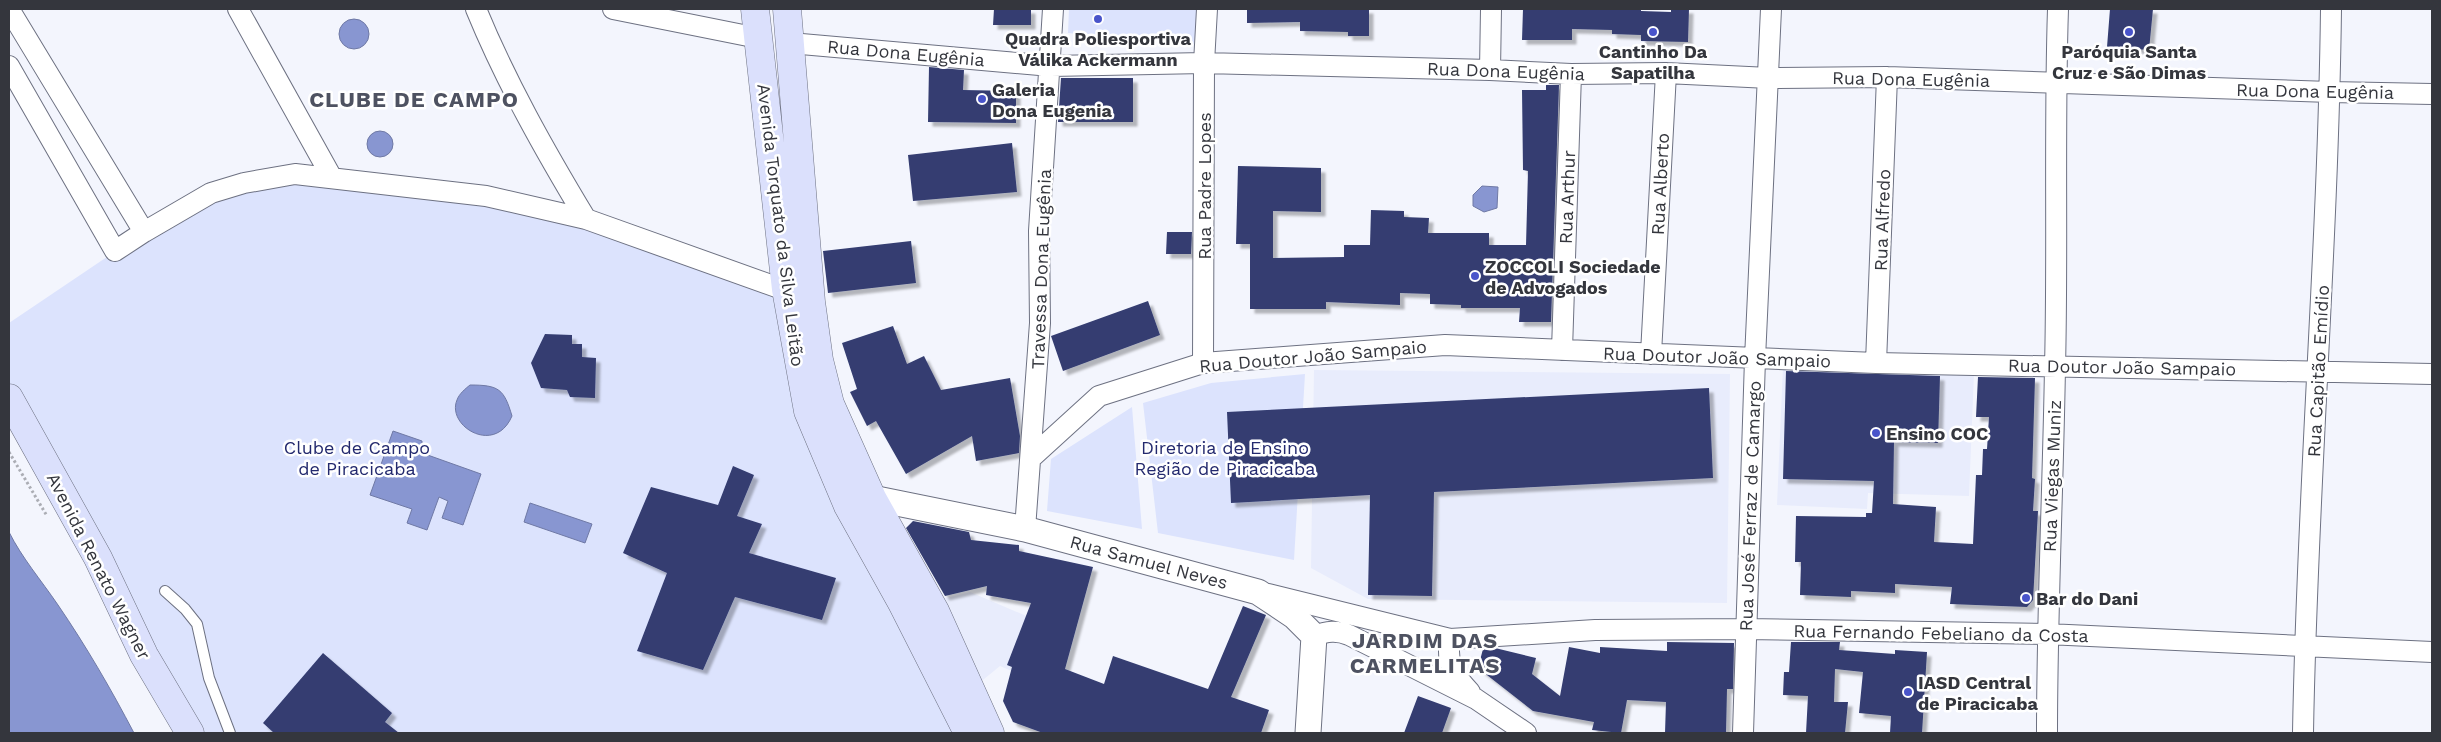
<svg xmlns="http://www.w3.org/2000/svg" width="2441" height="742" font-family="'Work Sans',sans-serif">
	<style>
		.built { fill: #e8ecfc }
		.green { fill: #dce3fd }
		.water { fill: #8896d1; stroke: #6f79a5 }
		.building { fill: #343d71; filter: url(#shadow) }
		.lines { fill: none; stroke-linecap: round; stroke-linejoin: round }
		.service-casing { stroke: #6d7182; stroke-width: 12 }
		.minor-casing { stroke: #6d7182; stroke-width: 22 }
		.tertiary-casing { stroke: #6d7182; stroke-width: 27 }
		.secondary-casing { stroke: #6d7182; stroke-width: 29 }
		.path { stroke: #abadb4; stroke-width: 3; stroke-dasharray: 2.5 2.5; stroke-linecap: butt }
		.service { stroke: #fff; stroke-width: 10 }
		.minor { stroke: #fff; stroke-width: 20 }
		.tertiary { stroke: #fff; stroke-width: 25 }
		.secondary { stroke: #dbe0fc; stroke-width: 28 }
		.poi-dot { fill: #4954ca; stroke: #fff; stroke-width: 2 }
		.labels { text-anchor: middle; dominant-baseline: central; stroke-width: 5; stroke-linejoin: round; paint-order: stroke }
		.poi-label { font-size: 18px; font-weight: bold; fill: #34363d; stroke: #fff; text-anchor: start }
		.street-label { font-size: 18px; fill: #34363d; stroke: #fff }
		.park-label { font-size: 18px; fill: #23296e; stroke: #fff }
		.district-label { font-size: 22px; font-weight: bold; letter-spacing: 1px; fill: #4e5261; stroke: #fff }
	</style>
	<defs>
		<filter id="shadow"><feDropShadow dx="4.5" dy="4.5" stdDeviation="1" flood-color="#0004"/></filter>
	</defs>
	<rect width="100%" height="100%" fill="#f3f5fd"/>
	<path class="built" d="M1783,366L1974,373L1969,496L1868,493L1867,509L1777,505Z
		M1314,370L1730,374L1727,603L1368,599L1311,568Z
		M970,592L1057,629L1035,681L1000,666L978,684L938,600Z"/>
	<path class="green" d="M1069,9H1199L1194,44L1068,33Z
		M295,174L486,196L786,289L968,733H190L9,398V323L144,232L188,207Z
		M1305,374L1294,560L1158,533L1143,403L1211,383Z
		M1132,407L1142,529L1047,511L1051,459Z"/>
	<path class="water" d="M339 34a15 15 0 1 1 30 0a15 15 0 1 1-30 0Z
		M367 144a13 13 0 1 1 26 0a13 13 0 1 1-26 0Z
		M1482,186L1498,187L1497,208L1484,212L1473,206V195Z
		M470,385C499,385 504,389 512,416C495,456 446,426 457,400C459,394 465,389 470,385Z
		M393,431L422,441V453L481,474L463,525L442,518L448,501L439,497L427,530L407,523L412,509L370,495Z
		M530,503L592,524L585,543L524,522Z
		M9,532C22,558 41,580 58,605C86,646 111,689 134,733H9Z"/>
	<path class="building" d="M994,9H1031V25H993Z
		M1247,9H1369V36H1348V32L1300,31V22L1247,23Z
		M1523,9H1641V11L1671,12V9H1689L1688,42L1641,41V35L1612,34V30L1572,29V40H1522Z
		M2110,9H2153L2149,50L2107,47Z
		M929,67L964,70L963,90L1016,91V123L928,122Z
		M1061,78H1133V122H1058Z
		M1546,85H1559L1551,322H1519L1520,308H1461V305L1430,304V294L1400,293V305L1326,302V309H1250V244H1236L1238,166L1321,168V212L1273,211V258L1344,257V245H1370L1371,210L1404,211V217L1429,218L1428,233H1489V245H1526L1528,171L1523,170L1522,90H1546Z
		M1012,143L1017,192L913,201L908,155Z
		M1167,232H1192L1191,254H1166Z
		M911,241L916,283L828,293L823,251Z
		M1148,301L1160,335L1063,371L1051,336Z
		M893,326L907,364L924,356L941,390L1010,378L1020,436L1019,453L976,461L972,436L906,474L876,421L867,426L850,392L857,389L842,343Z
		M545,334L572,335V344H582V357L596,358L595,398L570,397L567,390L541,388L531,363Z
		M1786,371L1940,376L1938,443L1894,442L1893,504L1936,507L1934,542L1973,544L1976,475H1982L1983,449H1987L1989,417H1976L1978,377L2035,378L2032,478L2035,479L2033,511H2038L2033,600L2027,607L1950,604L1952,587L1895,584V593L1851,591V597L1800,595L1801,562H1795L1796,516L1866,517V513H1872L1874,481L1783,479Z
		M1709,388L1713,478L1434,492L1432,596L1368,595L1370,495L1231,503L1227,412Z
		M733,466L754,475L737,516L762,524L749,553L836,578L822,620L735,597L703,670L637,651L667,573L623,553L651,487L718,505Z
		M913,521L969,532L971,540L1019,545V551L1093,567L1065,669L1104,684L1113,656L1208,689L1243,606L1266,615L1231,697L1269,710L1261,733H1043L1013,722L1003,701L1012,667L1007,665L1031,603L986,595L987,586L945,596L906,528Z
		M1667,642L1734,643L1733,689H1727L1726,733H1665L1666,702L1627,700L1621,733L1592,730L1594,722L1533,711L1478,668L1483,649L1495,648L1536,658L1532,674L1560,696L1569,647L1600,653V647L1667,651Z
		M1791,642H1840L1839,650L1895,654V650L1927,652L1922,733H1890L1891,716L1859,713L1863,672L1835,669L1834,702H1848L1845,733H1806L1808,696L1783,695L1784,672H1789Z
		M323,653L392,713L385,722L399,733H274L263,723Z
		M1418,696L1451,708L1442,733H1404Z"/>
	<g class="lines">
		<g class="service-casing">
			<path id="service" d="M165,591L185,609L197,624L209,678L230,733"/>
		</g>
		<g class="minor-casing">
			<path id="minor" d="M9,9L144,232
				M238,9L331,176
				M476,9C506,82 545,151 586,219
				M613,9L758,38
				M790,43L1051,66L1204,63L1490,70L1571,74L1666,73L1769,78L1887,77L2330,92L2432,94
				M9,66L115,251L144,232L211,193L244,183L295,174L486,196L586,219L796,294
				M1490,70L1491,9
				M1562,350L1571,74
				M1651,354L1666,73
				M1203,363L1204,63L1207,9
				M1876,363L1887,77
				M1032,457L1099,396L1203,363L1445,345L1876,363L2432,374
				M1025,529L1040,323L1039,231L1053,9
				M1268,594L1450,639L1595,630L1745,629L2047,634L2432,652
				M1314,636C1327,631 1337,630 1349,635L1476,699L1526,733
				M1450,639C1446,665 1453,674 1470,692
				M1743,733L1755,359L1771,9
				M2047,733C2047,611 2053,489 2055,367C2058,248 2054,128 2058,9
				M2303,733C2307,492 2328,250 2331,9"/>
		</g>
		<g class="tertiary-casing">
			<path id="tertiary" d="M857,503L872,498L1025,529L1258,592L1294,616L1314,636L1308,733"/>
		</g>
		<g class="secondary-casing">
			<path id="secondary" d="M755,9L786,289L808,411L848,506L902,603L968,733
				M787,9L811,302L819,360L830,404L872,498L935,611L990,733
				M9,398L98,558L144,655L190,733"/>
		</g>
		<path class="path" d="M9,452L47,516"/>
		<use href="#service" class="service"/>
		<use href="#minor" class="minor"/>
		<use href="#tertiary" class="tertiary"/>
		<use href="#secondary" class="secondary"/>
	</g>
	<g class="poi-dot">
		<circle cx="1098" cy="19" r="5"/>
		<circle cx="1653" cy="32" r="5"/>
		<circle cx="2129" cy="32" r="5"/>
		<circle cx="982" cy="99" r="5"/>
		<circle cx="1475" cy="276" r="5"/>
		<circle cx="1876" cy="433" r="5"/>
		<circle cx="2026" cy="598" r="5"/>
		<circle cx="1908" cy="692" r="5"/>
	</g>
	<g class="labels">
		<g class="poi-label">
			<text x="1098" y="38" text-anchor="middle">Quadra Poliesportiva<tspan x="1098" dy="21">Válika Ackermann</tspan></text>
			<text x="1653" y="51" text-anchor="middle">Cantinho Da<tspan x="1653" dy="21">Sapatilha</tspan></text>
			<text x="2129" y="51" text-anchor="middle">Paróquia Santa<tspan x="2129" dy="21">Cruz e São Dimas</tspan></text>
			<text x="992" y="89">Galeria<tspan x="992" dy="21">Dona Eugenia</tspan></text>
			<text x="1485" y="266">ZOCCOLI Sociedade<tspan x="1485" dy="21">de Advogados</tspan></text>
			<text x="1886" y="433">Ensino COC</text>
			<text x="2036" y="598">Bar do Dani</text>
			<text x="1918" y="682">IASD Central<tspan x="1918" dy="21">de Piracicaba</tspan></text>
		</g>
		<g class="street-label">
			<text transform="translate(906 53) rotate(5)">Rua Dona Eugênia</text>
			<text transform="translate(1506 71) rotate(2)">Rua Dona Eugênia</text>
			<text transform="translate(1911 79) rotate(1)">Rua Dona Eugênia</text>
			<text transform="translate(2315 91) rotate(1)">Rua Dona Eugênia</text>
			<text transform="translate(1660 184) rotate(-87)">Rua Alberto</text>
			<text transform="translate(1204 186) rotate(-90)">Rua Padre Lopes</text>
			<text transform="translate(1567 197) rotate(-88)">Rua Arthur</text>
			<text transform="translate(1882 220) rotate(-88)">Rua Alfredo</text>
			<text transform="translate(781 225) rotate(83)">Avenida Torquato da Silva Leitão</text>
			<text transform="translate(1041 269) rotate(-88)">Travessa Dona Eugênia</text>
			<text transform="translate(1313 356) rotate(-5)">Rua Doutor João Sampaio</text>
			<text transform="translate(1717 357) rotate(2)">Rua Doutor João Sampaio</text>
			<text transform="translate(2122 367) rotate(1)">Rua Doutor João Sampaio</text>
			<text transform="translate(2318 371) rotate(-87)">Rua Capitão Emídio</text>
			<text transform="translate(2052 476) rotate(-88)">Rua Viegas Muniz</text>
			<text transform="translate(1750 506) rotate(-88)">Rua José Ferraz de Camargo</text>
			<text transform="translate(1149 562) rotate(15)">Rua Samuel Neves</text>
			<text transform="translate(99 566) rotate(63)">Avenida Renato Wagner</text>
			<text transform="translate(1941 633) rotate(1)">Rua Fernando Febeliano da Costa</text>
		</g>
		<g class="park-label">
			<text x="357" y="447">Clube de Campo<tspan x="357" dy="21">de Piracicaba</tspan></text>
			<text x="1225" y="447">Diretoria de Ensino<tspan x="1225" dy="21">Região de Piracicaba</tspan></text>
		</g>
		<g class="district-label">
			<text x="414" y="99">CLUBE DE CAMPO</text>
			<text x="1425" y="640">JARDIM DAS<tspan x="1425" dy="25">CARMELITAS</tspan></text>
		</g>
	</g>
	<rect width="2441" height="742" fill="none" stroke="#34363d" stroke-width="20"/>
</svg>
